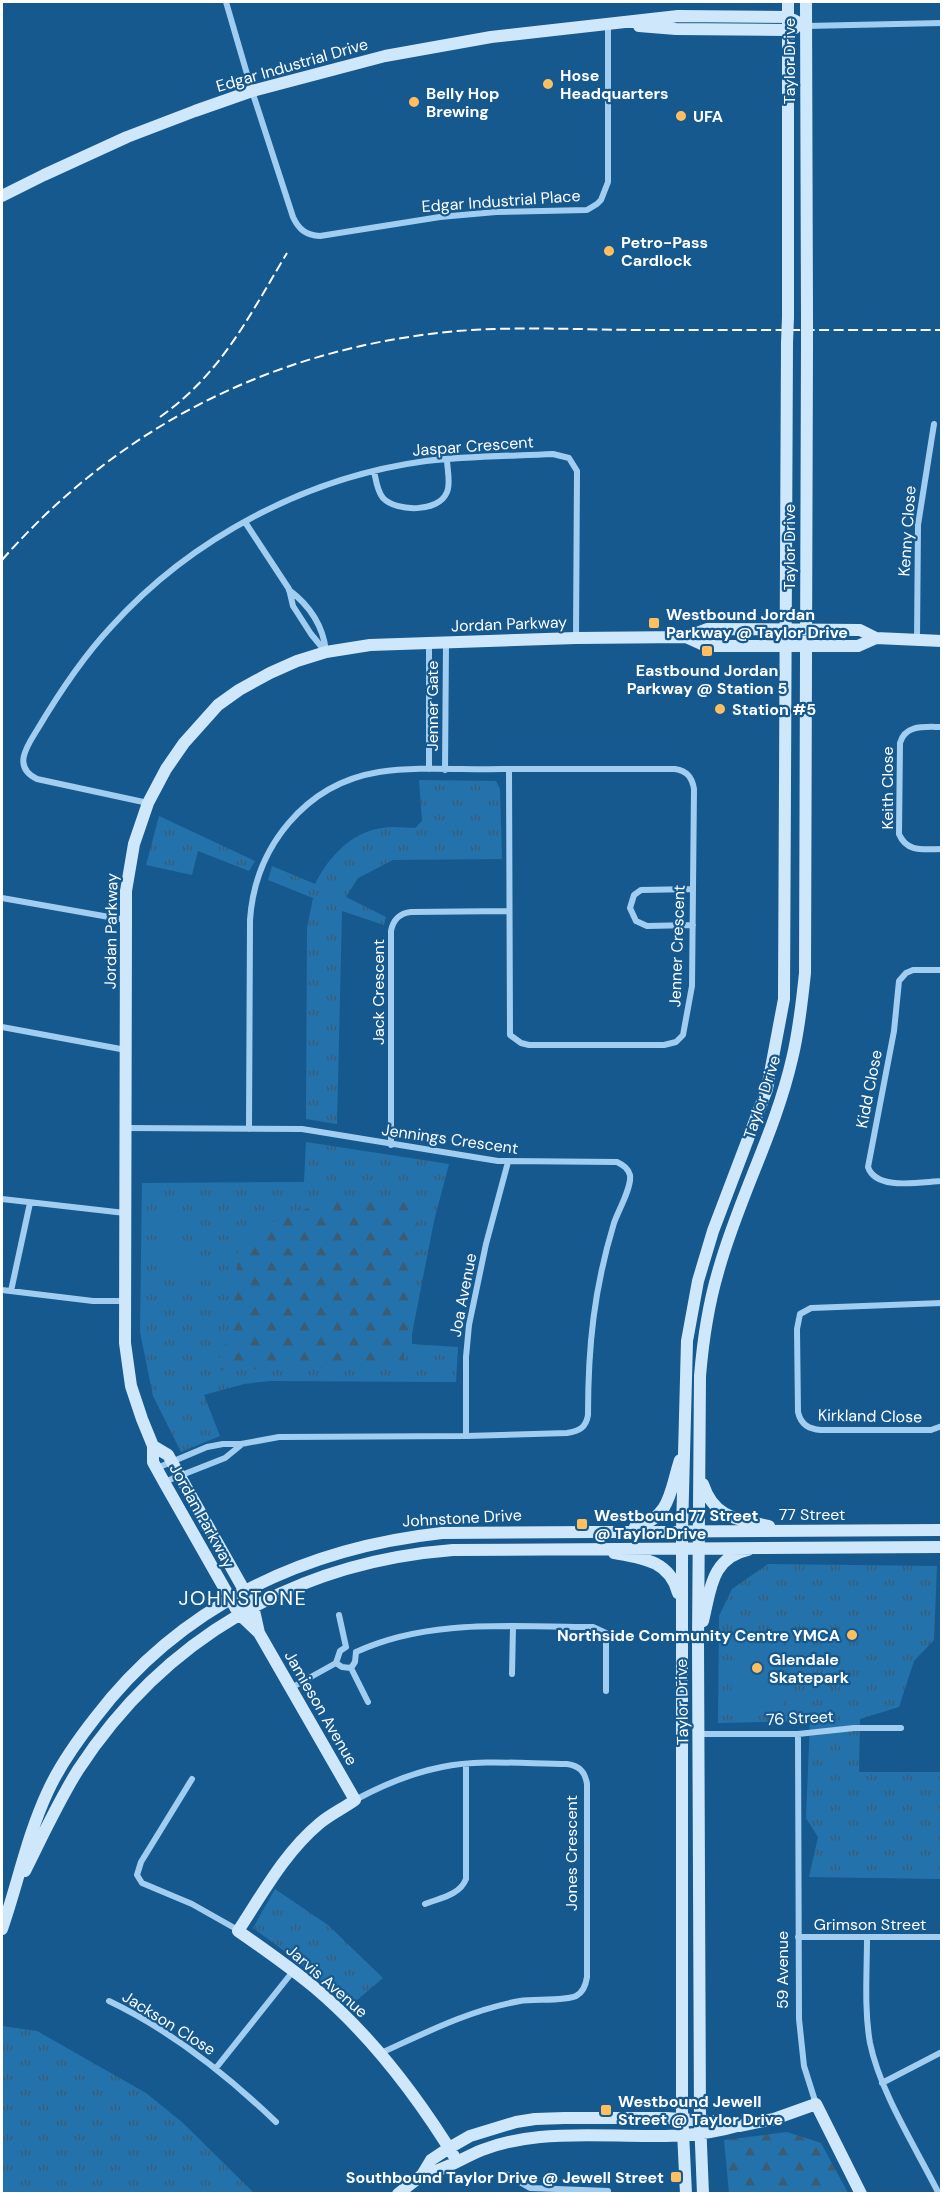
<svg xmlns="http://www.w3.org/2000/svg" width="943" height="2195" font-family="'DM Sans',sans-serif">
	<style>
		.grass { fill: url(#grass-tufts) }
		.forest { fill: url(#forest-firs) }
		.garden { fill: #2472ac }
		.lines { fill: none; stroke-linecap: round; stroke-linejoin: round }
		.street { stroke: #a1cef0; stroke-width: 6 }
		.secondary { stroke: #cfe7fb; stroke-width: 12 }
		.rail { stroke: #fff; stroke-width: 2; stroke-dasharray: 10 4.5; stroke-linecap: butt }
		.secondary-bridge { stroke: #cfe7fb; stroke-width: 12 }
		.poi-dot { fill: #ffbf61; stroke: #15598f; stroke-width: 2 }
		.labels { text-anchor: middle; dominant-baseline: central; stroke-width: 4.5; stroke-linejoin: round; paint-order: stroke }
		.street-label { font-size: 16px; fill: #fff; stroke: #15598f }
		.poi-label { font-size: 16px; font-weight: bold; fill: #fff; stroke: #15598f; text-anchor: start }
		.quarter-label { font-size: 20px; letter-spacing: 1.5px; fill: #fff; stroke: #15598f }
	</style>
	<defs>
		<pattern id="grass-tufts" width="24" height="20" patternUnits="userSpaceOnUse" patternTransform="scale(1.5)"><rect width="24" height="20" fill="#2472ac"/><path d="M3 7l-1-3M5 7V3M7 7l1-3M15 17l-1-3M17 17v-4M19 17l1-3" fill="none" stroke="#3a5d77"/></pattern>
		<pattern id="forest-firs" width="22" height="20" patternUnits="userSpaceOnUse" patternTransform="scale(1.5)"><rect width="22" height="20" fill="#2472ac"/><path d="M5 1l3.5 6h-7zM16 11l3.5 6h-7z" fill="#3a5d77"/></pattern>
	</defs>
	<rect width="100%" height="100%" fill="#15598f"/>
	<path class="grass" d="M419,780L496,781L500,789L502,859L393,860L358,878L346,897L386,917L384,925L342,911L337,1124L306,1119L307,928L313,898L268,880L272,866L315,884C328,858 351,832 382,828C392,826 404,828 415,828L422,821Z
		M159,816L255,861L249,871L198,851L192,875L146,865Z
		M306,1142L449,1164L434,1221L412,1334V1344L458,1347L456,1382L270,1381L244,1384L204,1395L220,1436L181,1452L153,1396L140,1332L142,1183L304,1182Z
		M768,1564L937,1566L934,1640L914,1661L899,1707L860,1719L859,1772H941V1879L809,1877L818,1837L806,1818L810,1721L718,1723L719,1616L732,1589Z
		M275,1889L328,1925L383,1978L350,2006L291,1956L253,1928Z
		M2,2026L37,2031L146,2093L183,2123L254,2193H2Z"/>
	<path class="forest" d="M355,1197L405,1201L417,1216V1259L402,1367L214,1370L232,1329L238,1253L261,1227L310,1207Z
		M787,2132L821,2143L848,2193H729L724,2140Z"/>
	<path class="garden" d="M157,1213H200V1233H157Z
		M162,1246H176V1277H162Z
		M181,1246H195V1277H181Z
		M768,1629H778L782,1633L783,1659L777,1672L783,1696L785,1697L784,1705L776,1709V1706L732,1708L729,1703L728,1697L731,1694L732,1683L738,1665L732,1656V1649L743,1640L763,1637Z"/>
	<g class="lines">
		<path class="street" d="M226,2L252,91L293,217C299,230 306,235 320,236L440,217L496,212L587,210L597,204L601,200L608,182V24
			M806,26L942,23
			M374,471C376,480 377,491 383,498C396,512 439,513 447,492C451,483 447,469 447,459
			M245,522L289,589L293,606L311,634L325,651
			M289,590C309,605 323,626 326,651
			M917,639L918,525L934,424
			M429,644V769
			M942,727C925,727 905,724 900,743L899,834C907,853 924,849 942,849
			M445,770L446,643
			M148,803L37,779C12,767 27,746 37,730C59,693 82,658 111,627C191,538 307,477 426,461C468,456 511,456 553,454L569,458L577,471L576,638
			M2,898L126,920
			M693,925L647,926L636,921L630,908L634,895L641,890L693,889
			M942,970H913L906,973L899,981L894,1031L868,1167C876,1191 920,1182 942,1181
			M2,1027L126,1050
			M126,1128L302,1129L498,1161L617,1162C623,1165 628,1168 630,1175C632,1187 618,1211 614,1223C594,1289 588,1346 588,1415C586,1428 579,1431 567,1433L466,1436L279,1437L241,1444H223L207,1447L157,1468
			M249,1129L250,920C255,847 305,784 379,772C419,766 462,770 502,769C559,769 617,769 675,769C687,771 692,777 694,789L692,986L683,1035L676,1042L664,1045H529L521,1043L510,1035L509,769
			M391,1145V931C393,920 400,913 411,912L509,911
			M2,1199L125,1213
			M2,1290L93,1301H125
			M11,1291L30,1203
			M942,1303L811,1308L800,1314L797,1329L798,1412C801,1425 809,1429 821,1430H931L942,1426
			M466,1436V1357L469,1325L486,1244L508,1162
			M164,1482L225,1458L241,1445
			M339,1615L346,1647
			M356,1652C429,1618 514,1627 593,1627L606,1633V1691
			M336,1663L342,1667L351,1668
			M351,1668L368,1702
			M351,1668L355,1662L356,1652
			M512,1674L513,1627
			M291,1688L336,1663L340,1651L346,1647
			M700,1734H798L854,1728H901
			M798,1734L799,2019L804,2066L816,2104
			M192,1779L141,1862L137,1875L142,1883L192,1904L238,1930
			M355,1800C383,1785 411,1773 442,1767C479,1759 528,1764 567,1764C580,1766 585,1772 587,1784V1977C586,1984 584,1992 576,1996C566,2001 534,1999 520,2001C470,2010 427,2032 381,2053
			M425,1904C440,1898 460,1895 466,1879V1764
			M798,1937H942
			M867,1937C867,1972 864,2009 870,2043C880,2092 916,2148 939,2194
			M109,2001C172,2031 226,2074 276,2122
			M216,2068L294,1970
			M882,2083L942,2052
			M506,2174L530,2188L608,2191V2194"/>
		<path class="secondary" d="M806,2L807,317
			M639,26L676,29L787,30L795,28
			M2,196L44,175L127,137L195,111L252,91L385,56L491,37L678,16L788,17L805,26
			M788,317V2
			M686,637L706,646H858L876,638
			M153,1446L168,1455L195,1503L253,1606L259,1633
			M703,1484C714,1518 737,1519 769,1526
			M635,1527C671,1518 670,1490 680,1460
			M614,1553C643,1558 670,1561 678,1593
			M703,1621C711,1589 711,1558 748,1550
			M25,1871C42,1837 58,1802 78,1770C164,1638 296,1562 453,1550L942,1547
			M2,1929C18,1883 27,1836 48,1791C60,1765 77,1741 95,1718C180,1606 304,1548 442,1533L942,1530
			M457,2161C418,2097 373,2037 315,1988C291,1968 264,1949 238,1931C263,1893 285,1852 320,1823C331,1814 344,1808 355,1800L259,1633L239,1614L164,1482L153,1462V1446L142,1419L131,1386L125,1343L126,920V891L134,844L148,803L166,769L184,743L218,705L239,690L270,673L297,661L326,652L370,645L576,638L686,637L707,629L860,630L876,638L942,641
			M422,2175C446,2170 460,2159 482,2150C500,2143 520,2139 540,2137C605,2130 673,2145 737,2126
			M398,2194L422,2175L431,2160L449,2148L470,2136L516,2122L535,2119L565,2118H666L724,2122L739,2126L774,2119L816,2104L861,2194
			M686,2194L682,2111V1530L687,1341L698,1281L713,1231L767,1089L784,999L787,343
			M703,2194L700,2120L698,1642L700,1376C703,1340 708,1306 718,1272C738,1199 775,1133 792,1059C799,1031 802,1002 805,973L807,344"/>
		<path class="rail" d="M160,417C222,373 249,316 287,253
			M2,560C111,436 251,360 415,336C491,324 571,330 648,330C746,330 844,330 942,330"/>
		<path class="secondary-bridge" d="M787,343L788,317
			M807,344V317"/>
	</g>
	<g class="poi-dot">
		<circle cx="548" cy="84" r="6"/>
		<circle cx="414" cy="102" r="6"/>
		<circle cx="681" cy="116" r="6"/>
		<circle cx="609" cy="251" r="6"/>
		<rect x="648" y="617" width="12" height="12" rx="3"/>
		<rect x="701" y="645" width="12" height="12" rx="3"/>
		<circle cx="720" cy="709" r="6"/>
		<rect x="576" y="1518" width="12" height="12" rx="3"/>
		<circle cx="852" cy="1635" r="6"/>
		<circle cx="757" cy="1668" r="6"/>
		<rect x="600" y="2104" width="12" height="12" rx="3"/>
		<rect x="670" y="2171" width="12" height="12" rx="3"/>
	</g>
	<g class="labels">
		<g class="street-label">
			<text transform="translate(789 61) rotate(-90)">Taylor Drive</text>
			<text transform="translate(292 65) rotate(-16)">Edgar Industrial Drive</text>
			<text transform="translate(501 201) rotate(-4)">Edgar Industrial Place</text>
			<text transform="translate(473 446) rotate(-4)">Jaspar Crescent</text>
			<text transform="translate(907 531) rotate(-86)">Kenny Close</text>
			<text transform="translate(789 547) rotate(-90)">Taylor Drive</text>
			<text transform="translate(509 624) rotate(-2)">Jordan Parkway</text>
			<text transform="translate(432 706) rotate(-90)">Jenner Gate</text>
			<text transform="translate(887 788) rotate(-90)">Keith Close</text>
			<text transform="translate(111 931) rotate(-89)">Jordan Parkway</text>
			<text transform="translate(677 946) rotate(-88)">Jenner Crescent</text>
			<text transform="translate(378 992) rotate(-90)">Jack Crescent</text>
			<text transform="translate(869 1089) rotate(-79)">Kidd Close</text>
			<text transform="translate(762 1097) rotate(-72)">Taylor Drive</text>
			<text transform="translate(450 1139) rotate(8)">Jennings Crescent</text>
			<text transform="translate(463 1295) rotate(-79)">Joa Avenue</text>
			<text transform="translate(870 1416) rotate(1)">Kirkland Close</text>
			<text x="812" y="1514">77 Street</text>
			<text transform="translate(202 1516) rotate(61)">Jordan Parkway</text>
			<text transform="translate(462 1518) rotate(-3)">Johnstone Drive</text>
			<text transform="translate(682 1702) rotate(-91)">Taylor Drive</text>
			<text transform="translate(321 1708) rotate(60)">Jamieson Avenue</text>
			<text transform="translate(800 1718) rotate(-3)">76 Street</text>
			<text transform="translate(571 1853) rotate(-90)">Jones Crescent</text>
			<text x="870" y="1924">Grimson Street</text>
			<text transform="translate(782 1970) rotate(-90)">59 Avenue</text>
			<text transform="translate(327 1981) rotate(41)">Jarvis Avenue</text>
			<text transform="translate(169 2023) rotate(32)">Jackson Close</text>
		</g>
		<g class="poi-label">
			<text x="560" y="75">Hose<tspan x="560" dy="18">Headquarters</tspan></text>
			<text x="426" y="93">Belly Hop<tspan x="426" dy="18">Brewing</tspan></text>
			<text x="693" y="116">UFA</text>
			<text x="621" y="242">Petro-Pass<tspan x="621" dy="18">Cardlock</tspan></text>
			<text x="666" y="614">Westbound Jordan<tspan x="666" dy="18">Parkway @ Taylor Drive</tspan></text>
			<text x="707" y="670" text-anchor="middle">Eastbound Jordan<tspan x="707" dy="18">Parkway @ Station 5</tspan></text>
			<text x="732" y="709">Station #5</text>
			<text x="594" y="1515">Westbound 77 Street<tspan x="594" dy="18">@ Taylor Drive</tspan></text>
			<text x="840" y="1635" text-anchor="end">Northside Community Centre YMCA</text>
			<text x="769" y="1659">Glendale<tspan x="769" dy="18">Skatepark</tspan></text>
			<text x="618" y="2101">Westbound Jewell<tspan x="618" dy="18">Street @ Taylor Drive</tspan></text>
			<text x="664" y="2177" text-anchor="end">Southbound Taylor Drive @ Jewell Street</text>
		</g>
		<g class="quarter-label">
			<text x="243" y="1598">JOHNSTONE</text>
		</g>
	</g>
	<rect width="943" height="2195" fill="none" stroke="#ffffff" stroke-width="6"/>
</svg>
